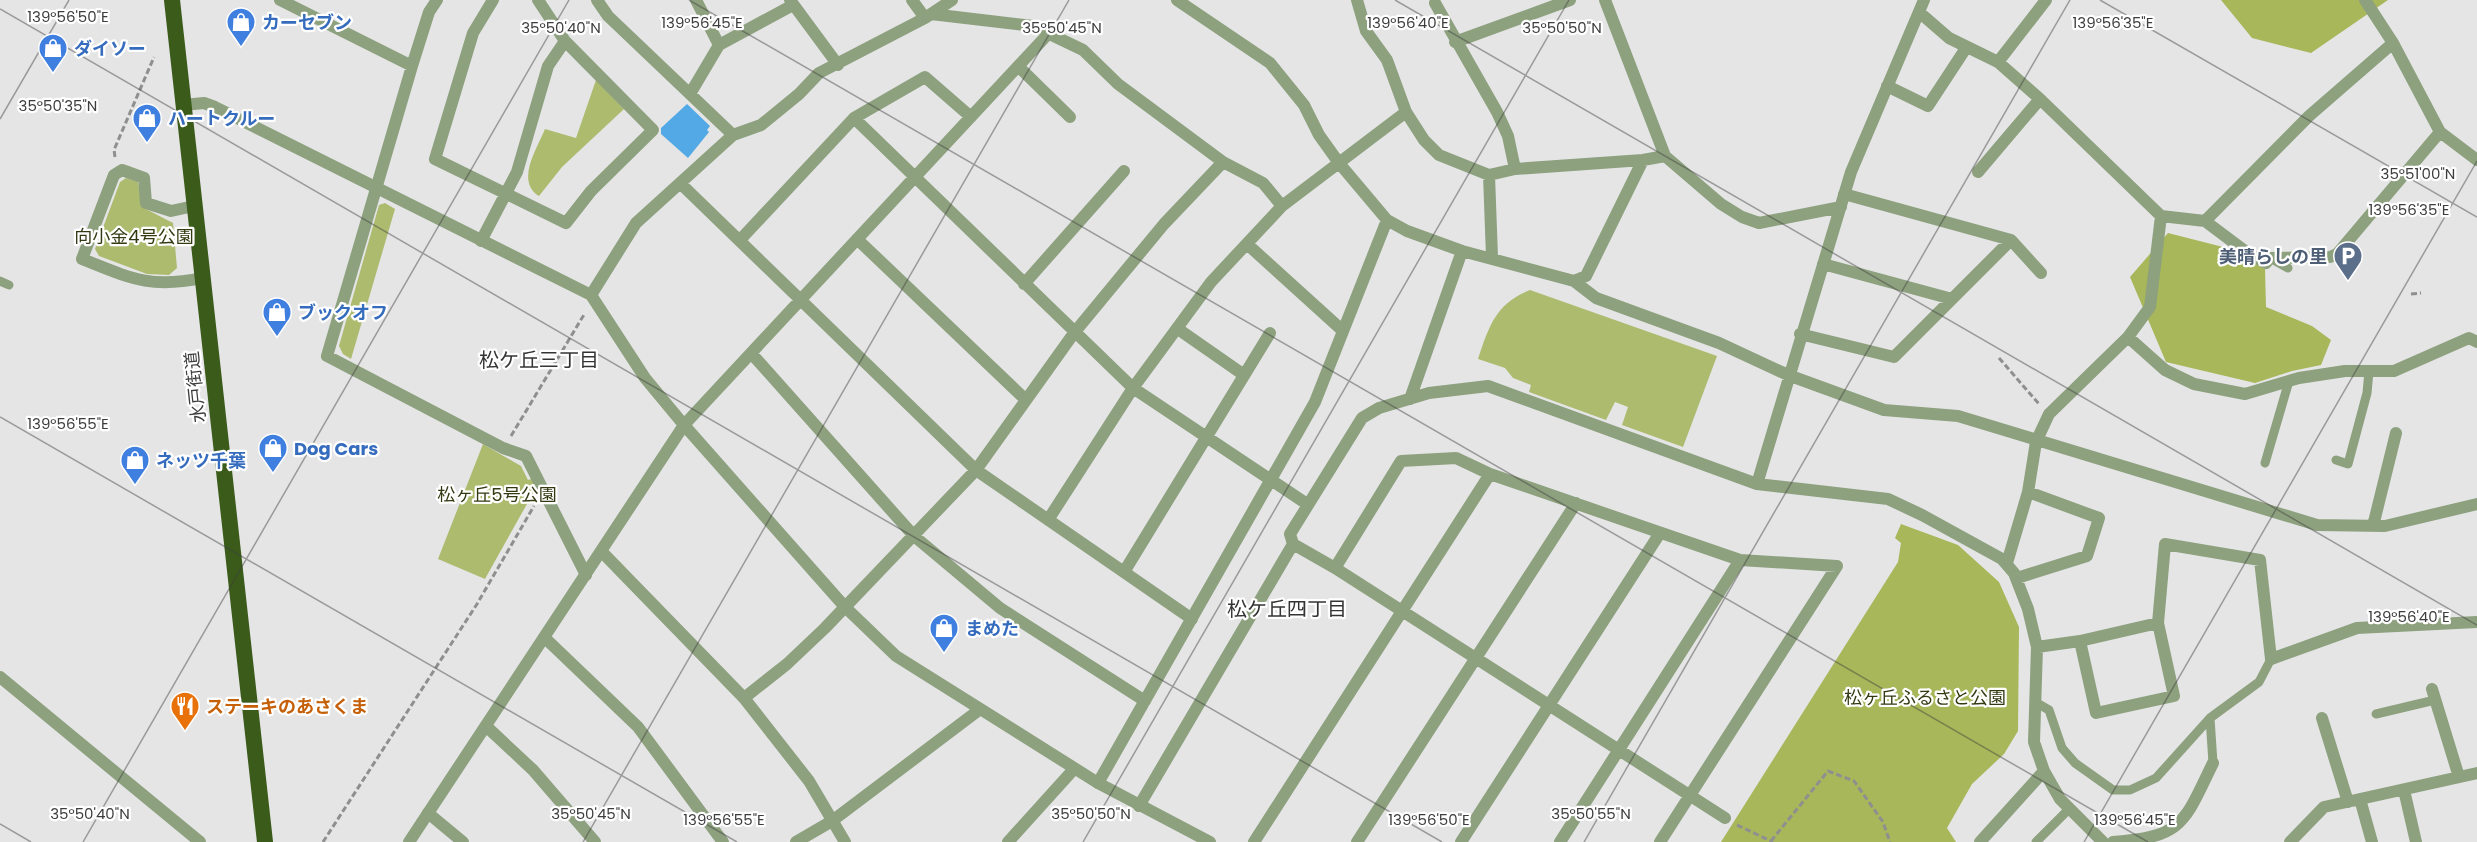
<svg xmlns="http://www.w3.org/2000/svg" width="2477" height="842" font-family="Poppins,'Noto Sans JP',sans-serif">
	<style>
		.green { fill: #adbb6f }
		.forest { fill: #a7b759 }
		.water { fill: #53a9e5 }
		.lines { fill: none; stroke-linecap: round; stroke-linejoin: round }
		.path { stroke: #8f8f8f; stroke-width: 3; stroke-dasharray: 6 3; stroke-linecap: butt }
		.service { stroke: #8da17e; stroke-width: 9 }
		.minor { stroke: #8da17e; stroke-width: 12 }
		.tertiary { stroke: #8da17e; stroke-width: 12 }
		.trunk { stroke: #3a5b1a; stroke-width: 16 }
		.ticks { fill: none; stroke: #3d3d3d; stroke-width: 1.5; stroke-opacity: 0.45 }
		.labels { text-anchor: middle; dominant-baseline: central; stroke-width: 4.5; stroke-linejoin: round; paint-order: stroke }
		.shop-label { font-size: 18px; font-weight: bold; fill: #366cbe; stroke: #fff; text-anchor: start }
		.park-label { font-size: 18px; fill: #333a12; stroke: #fff }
		.service-label { font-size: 18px; font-weight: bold; fill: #4e5e75; stroke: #fff; text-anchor: end }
		.street-label { font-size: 18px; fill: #3d3d3d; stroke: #fff }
		.food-label { font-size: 18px; font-weight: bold; fill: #c56008; stroke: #fff; text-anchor: start }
		.neighbourhood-label { font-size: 20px; fill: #343435; stroke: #fff }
		.ticks-label { font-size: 15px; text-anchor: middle; fill: #3d3d3d; stroke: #fff; stroke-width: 4.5; stroke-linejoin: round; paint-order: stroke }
	</style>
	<rect width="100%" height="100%" fill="#e5e5e6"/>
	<path class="green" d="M596,80L624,109L562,167L539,196C515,181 537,149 545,129L576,138Z
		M126,178L138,182L142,207L173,223L177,268L169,275L147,274L99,256L95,249L120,182Z
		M385,203L395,209L351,359L343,354L339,346L379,205Z
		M1530,290L1717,356L1683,447L1622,425L1628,407L1615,402L1606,420L1529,392L1531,385L1513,378L1505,368L1478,359C1489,326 1496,303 1530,290Z
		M483,444L521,466L528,480L534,478L537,486L485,579L438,559Z"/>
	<path class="forest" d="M2221,0H2388L2311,53L2252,38Z
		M2168,233L2227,248L2265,269L2266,307L2312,326L2331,340L2321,365L2292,371L2255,383L2166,362L2130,277Z
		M1901,524L1958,545L1999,582L2019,627L2018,731L2004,754L1972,784L1947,828L1956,842H1721L1898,562L1901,543L1895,538Z"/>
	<path class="water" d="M687,104L710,126L707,130L709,132L688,158L661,134V128Z"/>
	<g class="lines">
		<path class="path" d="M115,157L114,150L154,57
			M2411,294L2421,293
			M1999,358L2039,404
			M511,436L585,313
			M1737,825L1773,842
			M1771,841L1828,771L1854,781L1883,822L1890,842
			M323,842L477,604L534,506"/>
		<path class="service" d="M2272,259L2288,268
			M0,281L9,285
			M2336,460L2348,464L2367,393L2369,371
			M2265,463L2289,381
			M2035,702L2049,710L2062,748L2075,763L2113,790H2130L2156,778L2210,718L2259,682L2271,659
			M2376,714L2435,700
			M2210,718L2213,763
			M2036,842L2069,809"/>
		<path class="minor" d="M280,0L412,66
			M437,0L429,12L412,66L327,356L503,448L526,456L586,575
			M493,0L473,33L435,159L566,223L591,191L653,130L565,41L538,0
			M597,0L608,16L733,135
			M696,0L719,45
			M790,0L838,65
			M912,0L925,18
			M1177,0L1270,63L1304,105L1319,135L1339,163L1387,220L1407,231L1462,251L1574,281L1586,276L1643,160
			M1357,0L1366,31L1387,60L1406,112L1424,140L1439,155L1489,175L1515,169L1643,160L1665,156L1721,204L1742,217L1759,223L1841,207
			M1605,0L1665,156
			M2365,0L2393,43L2440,132L2477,160
			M1435,3L1497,112L1508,136L1515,169
			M1919,12L1949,38L1998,62L2040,99L1978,172
			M931,14L1033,26L1083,50L1118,84L1223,162L1263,183L1282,206
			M1455,42L1570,0
			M1998,62L2046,0
			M1019,67L1070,117
			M1887,86L1928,106L1966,48
			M690,94L719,45L793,5
			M2040,99L2161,216L2205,221L2309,116L2393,43
			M854,118L1133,388L1307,504
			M1489,175L1492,257
			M680,183L976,470L1192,619
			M1844,194L2011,240L2041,273
			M194,206L171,211L146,203L144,178L122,170L114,175L82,259C130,278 150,289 202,278
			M2205,221L2249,254L2266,263L2270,258L2330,257L2337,254L2440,132
			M857,239L1026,400
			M740,240L854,118L925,77L971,117
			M481,241L517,172L548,66L565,41
			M1247,244L1343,331
			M1823,264L1952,299
			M1574,281L1596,298L1719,343L1788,375L1884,410L1958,416L2317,525L2385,526L2477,504
			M1024,284L1124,171
			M591,295L636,223L733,135L761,125L799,94L819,73L925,18L952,0
			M1178,329L1244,375
			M1800,334L1894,357L2011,240
			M2128,337L2165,370L2194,384L2245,394L2299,378L2345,371H2394L2469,338L2477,342
			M751,353L914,536L1000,608L1145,701
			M1410,399L1462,251
			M684,425L1049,33
			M1757,484L1851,172L1924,0
			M1048,520L1133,388L1211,282L1282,206L1406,112
			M2373,526L2396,433
			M1293,544L1335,568L1725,818
			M2007,563L2028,492L2036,442L2049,414L2128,337L2150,307L2161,216
			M1335,568L1401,461L1456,458L1490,474L1740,560L1837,566L1660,842
			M1124,572L1270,333
			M2017,578L2087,556L2099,518L2028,492
			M545,638L638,727L723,842
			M2080,641L2096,713L2174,696L2158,623L2165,544L2260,560L2271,659L2357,628L2477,622
			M2037,647L2080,641L2158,623
			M0,677L200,842
			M2432,689L2459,777
			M744,698L787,664L825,628L976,470L1074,333L1164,224L1223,162
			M2322,718L2348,802
			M1098,783L1315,402L1387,220
			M2404,790L2416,842
			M2360,799L2372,842
			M1139,806L1293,544L1290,534L1362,418L1379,408L1429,393L1488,386L1757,484L1888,499L1922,515L2002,559L2014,573L2028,609L2037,647L2034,742L2044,771L2060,799L2103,842
			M428,813L463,842
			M796,842L832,821L979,710
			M1008,842L1074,769
			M1254,842L1490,474
			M1357,842L1576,503
			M1461,842L1660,533
			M1560,842L1740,560
			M1980,842L2044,771
			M2113,842C2184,837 2184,822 2213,763
			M2290,842L2324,807L2477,773"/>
		<path class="tertiary" d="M183,105L204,103L215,107L591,295L645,378L684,425L845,607L896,656L1098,783L1210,842
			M602,552L744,698L809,781L845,842
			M487,727L533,770L595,842
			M409,842L684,425"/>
		<path class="trunk" d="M172,0L265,842"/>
	</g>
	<path class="ticks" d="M689,0L2148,842M1395,0L2477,625M2100,0L2477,217M0,9L1442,842M0,119L69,0M0,417L737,842M0,824L31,842M83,842L569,0M583,842L1069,0M1083,842L1569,0M1584,842L2070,0M2084,842L2477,161"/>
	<defs>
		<g id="shop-pin" transform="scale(1.5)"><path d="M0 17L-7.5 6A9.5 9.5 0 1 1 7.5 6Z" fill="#3f7fe0" stroke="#fff"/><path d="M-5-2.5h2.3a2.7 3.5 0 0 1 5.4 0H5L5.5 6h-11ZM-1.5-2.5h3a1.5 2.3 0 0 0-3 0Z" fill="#fff"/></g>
		<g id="parking-pin" transform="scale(1.5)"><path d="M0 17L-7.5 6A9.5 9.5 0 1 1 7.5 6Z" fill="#5c6f8a" stroke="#fff"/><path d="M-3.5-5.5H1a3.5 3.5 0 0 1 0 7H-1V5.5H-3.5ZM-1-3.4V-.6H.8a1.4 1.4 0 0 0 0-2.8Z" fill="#fff"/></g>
		<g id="restaurant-pin" transform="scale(1.5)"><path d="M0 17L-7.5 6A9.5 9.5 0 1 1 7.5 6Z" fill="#e8710a" stroke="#fff"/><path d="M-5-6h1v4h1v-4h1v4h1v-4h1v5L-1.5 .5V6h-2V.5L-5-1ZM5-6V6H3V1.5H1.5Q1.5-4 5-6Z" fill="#fff"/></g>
	</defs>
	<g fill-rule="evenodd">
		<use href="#shop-pin" x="241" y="22"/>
		<use href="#shop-pin" x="53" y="48"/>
		<use href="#shop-pin" x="147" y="118"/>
		<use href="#parking-pin" x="2348" y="256"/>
		<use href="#shop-pin" x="277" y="312"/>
		<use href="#shop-pin" x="273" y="448"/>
		<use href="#shop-pin" x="135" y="460"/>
		<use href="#shop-pin" x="944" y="628"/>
		<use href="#restaurant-pin" x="185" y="706"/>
	</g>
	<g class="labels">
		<g class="shop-label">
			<text x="262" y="22">カーセブン</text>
			<text x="74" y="48">ダイソー</text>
			<text x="168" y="118">ハートクルー</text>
			<text x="298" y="312">ブックオフ</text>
			<text x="294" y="448">Dog Cars</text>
			<text x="156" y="460">ネッツ千葉</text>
			<text x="965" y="628">まめた</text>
		</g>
		<g class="park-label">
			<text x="134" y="236">向小金4号公園</text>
			<text x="497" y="494">松ヶ丘5号公園</text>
			<text x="1925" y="697">松ヶ丘ふるさと公園</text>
		</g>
		<g class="service-label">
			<text x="2327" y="256">美晴らしの里</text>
		</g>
		<g class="street-label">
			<text transform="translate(195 387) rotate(-96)">水戸街道</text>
		</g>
		<g class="food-label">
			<text x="206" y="706">ステーキのあさくま</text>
		</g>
		<g class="neighbourhood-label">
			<text x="539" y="360">松ケ丘三丁目</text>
			<text x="1287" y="609">松ケ丘四丁目</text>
		</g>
	</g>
	<g class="ticks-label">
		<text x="68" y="22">139°56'50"E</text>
		<text x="2113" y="28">139°56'35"E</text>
		<text x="702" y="28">139°56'45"E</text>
		<text x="1408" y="28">139°56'40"E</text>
		<text x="561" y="33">35°50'40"N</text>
		<text x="1062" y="33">35°50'45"N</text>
		<text x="1562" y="33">35°50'50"N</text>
		<text x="58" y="111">35°50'35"N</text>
		<text x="2418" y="179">35°51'00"N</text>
		<text x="2409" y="215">139°56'35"E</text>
		<text x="68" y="429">139°56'55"E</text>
		<text x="2409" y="622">139°56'40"E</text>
		<text x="90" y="819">35°50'40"N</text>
		<text x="591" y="819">35°50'45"N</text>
		<text x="1091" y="819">35°50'50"N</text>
		<text x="1591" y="819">35°50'55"N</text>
		<text x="724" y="825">139°56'55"E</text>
		<text x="1429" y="825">139°56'50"E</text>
		<text x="2135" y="825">139°56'45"E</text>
	</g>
</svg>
